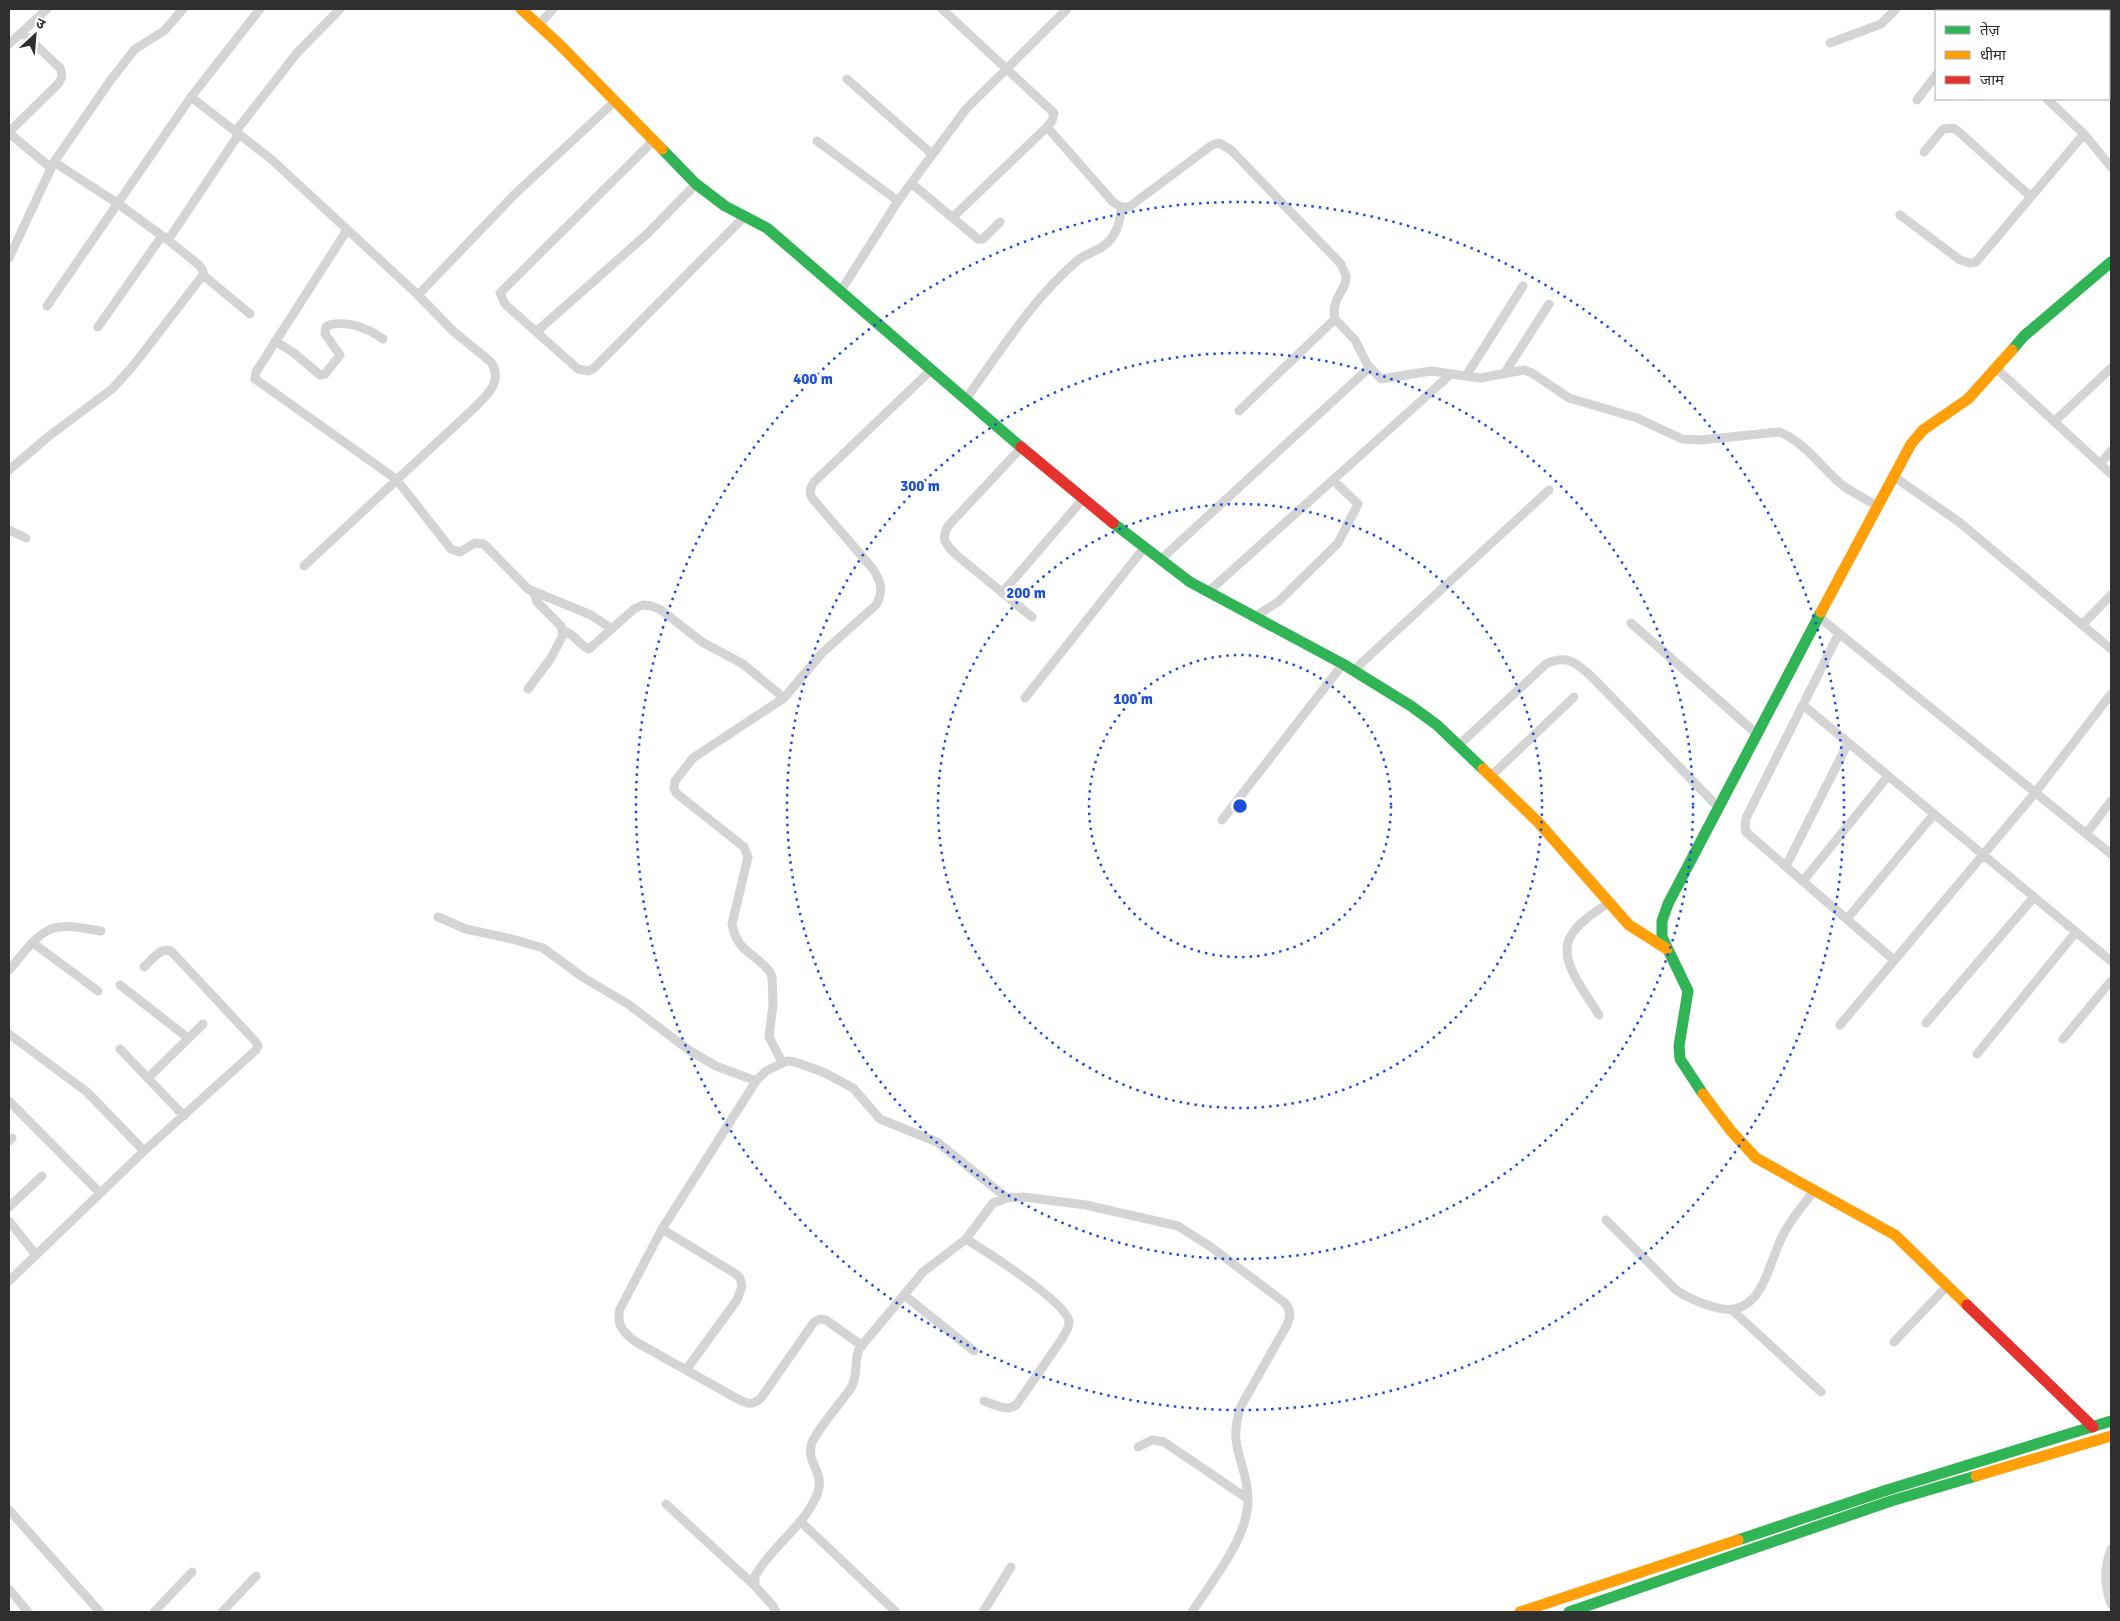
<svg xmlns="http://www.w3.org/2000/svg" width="2120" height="1621" font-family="Signika,'Noto Sans Devanagari',sans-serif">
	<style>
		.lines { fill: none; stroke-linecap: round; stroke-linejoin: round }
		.street { stroke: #d4d4d4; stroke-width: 9 }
		.fast { stroke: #30b455; stroke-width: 11 }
		.slow { stroke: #ff9f0a; stroke-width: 11 }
		.jam { stroke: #e5322d; stroke-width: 11 }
		.ring { fill: none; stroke: #1d4ed8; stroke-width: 2.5; stroke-dasharray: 2.5 5 }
		.centre { fill: #1d4ed8; stroke: #fff; stroke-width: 2.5 }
		.ring-label { font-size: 15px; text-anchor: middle; font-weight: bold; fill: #1d4ed8; stroke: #fff; stroke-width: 5; stroke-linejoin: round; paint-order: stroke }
	</style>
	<rect width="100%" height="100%" fill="#fff"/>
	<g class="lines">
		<path class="street" d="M942,9L1054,113L1052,121L1047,127L953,217
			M1945,9L1948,11
			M539,25L553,9
			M1830,43L1881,24L1896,9
			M9,44L47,9
			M847,79L932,154
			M191,97L271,159L418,295L453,331L491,362C504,382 486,396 472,410L304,566
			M2047,99L2084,134L2111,167
			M1917,100L1936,75
			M1047,127L1113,202L1121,207H1129L1212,145L1219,143L1231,150L1341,264C1342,268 1345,272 1346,276C1347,291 1330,298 1335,319L1355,340L1367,364L1381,379L1431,371L1480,378L1524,370L1532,373L1569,398L1637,418L1682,439L1700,440L1779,432C1804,441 1821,467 1841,484C1852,493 1866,499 1878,506
			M236,131L297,53L340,9
			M9,132L57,85C62,79 63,75 60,68L22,32
			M9,133L51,168
			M653,141L500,293L505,304L578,369L588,371L594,368L745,216
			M817,141L898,201
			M1924,152L1943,129L1953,128L1959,132L2031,197
			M911,183L978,239H983L1000,222
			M1900,215L1960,260L1970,263L1976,262L2084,134
			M347,230L256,372L255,379L396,479L451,549L460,552L475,543L484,544L528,589L591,615L612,629
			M168,240L239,134
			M9,258L54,162L110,81L135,49L164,31L183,9
			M203,275L250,314
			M840,292L898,201L966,109L1067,9
			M418,295L515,194L614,102
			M47,306L191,97L260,9
			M98,327L162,236
			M536,332L646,235L696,184
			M275,341L294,353L320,375L325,374L340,355L325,334L326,327L329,325C347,320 368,328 383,339
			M1997,369L2111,474
			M1504,374L1549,304
			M1466,376L1523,286
			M965,400C1000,352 1032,299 1078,260C1085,254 1095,252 1102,247C1115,239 1121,222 1121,207
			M1239,411L1335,319
			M2054,422L2111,368
			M1021,448L948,526C941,539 945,543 954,553L1032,617
			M2100,464L2111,451
			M9,470L49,436L112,389L133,366L203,275V271L199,265L168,240L117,203L54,162
			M1893,476L1959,522L2111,649
			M9,530L26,538
			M1160,560L1369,368
			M1208,592L1451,374
			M1002,593L1083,499
			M1254,617L1278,602L1338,543L1358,504L1333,480
			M1819,617L2111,854
			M1631,623L1757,734
			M2082,625L2111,595
			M563,631C575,633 579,646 589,649L634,609L643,605L652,606L661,610L702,642L743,664L784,698
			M1839,633L1746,818L1745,826L1746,832L1894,960
			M1354,670L1549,490
			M528,689L551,658L563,635L561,626L537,602L534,593
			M1025,698L1144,548
			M1803,705L2111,961
			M1459,745L1546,664C1569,653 1579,665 1595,680L1718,807
			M1491,776L1574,697
			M1222,820L1343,664
			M2086,834L2111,801
			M1786,866L1848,743
			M1803,881L1888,776
			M438,917L466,929L512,939L543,948L584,978L628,1004L690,1051L716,1066L756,1081L662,1229L620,1309C616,1325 623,1332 636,1342L736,1398C746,1403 752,1407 761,1398L814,1322L820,1319L826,1320L861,1345
			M1847,919L1934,814
			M33,943L98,991
			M9,970C21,957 36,933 54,928C69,924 86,929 101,931
			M120,985L188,1038
			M1599,1015C1586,993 1555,958 1572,934C1580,921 1596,912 1608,903
			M1926,1023L2034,897
			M1840,1025L2035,793L2111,694
			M9,1034L87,1092L144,1151
			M2063,1039L2111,981
			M120,1049L184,1116
			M1977,1054L2076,932
			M782,1062L769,1037L773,1004L772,977L770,972C754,952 737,952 732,924L748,857L744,847L676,793L674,788L675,781L693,758L784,698L822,653L876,605C884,591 881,582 873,569L812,498C809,492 810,488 814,482L930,371
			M148,1078L203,1024
			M756,1081L766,1071L787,1061L795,1062L823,1072L853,1088L880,1119L937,1142L1007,1198
			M9,1101L100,1193
			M9,1141L12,1138
			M9,1207L42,1176
			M1606,1220L1676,1290C1688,1298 1700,1303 1714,1307C1761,1322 1767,1267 1782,1237C1790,1220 1802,1207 1813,1192
			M9,1221L36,1255
			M662,1229L736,1274L740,1278L742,1286L737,1300L686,1370
			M966,1239C985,1251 1064,1300 1069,1321C1070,1327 1065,1333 1062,1339L1017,1404C1008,1413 994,1404 984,1401
			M9,1281L144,1151L256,1050L258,1046L256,1042L171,951C160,947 152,960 144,967
			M904,1295L974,1351
			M1732,1310L1821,1392
			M1894,1342L1948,1285
			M1138,1447L1152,1440L1164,1442L1248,1499
			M666,1504L755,1586
			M9,1510L100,1612
			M800,1521L896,1612
			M2111,1549C2104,1568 2104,1584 2111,1604
			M9,1589L28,1612
			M154,1612L192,1572
			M222,1612L256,1576
			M776,1612L773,1606L755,1586V1576C771,1547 803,1527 816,1497C827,1473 807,1465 811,1446C813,1433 844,1400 852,1386C858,1374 854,1361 859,1349L923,1272L966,1239L993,1203L1007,1198L1024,1197L1086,1205L1178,1226L1211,1247L1285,1303C1291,1311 1291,1316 1287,1325L1241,1406C1226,1448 1248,1462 1248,1500C1248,1538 1212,1581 1192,1612
			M983,1612L1011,1567"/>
		<path class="fast" d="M662,149L696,184L725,206L767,228L1021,447
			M2012,350L2024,336L2111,262
			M1113,523L1190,582L1343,664L1411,706L1437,725L1483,769
			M1703,1094L1680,1059L1679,1046L1688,991L1662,937V921L1668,904L1821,612
			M1738,1540L1887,1490L2111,1421
			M1569,1612L1891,1501L1976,1476"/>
		<path class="slow" d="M521,9L559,44L662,149
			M1821,612L1911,444L1923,430L1968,399L2012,350
			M1483,769L1538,822L1629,925L1667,949
			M1703,1094L1731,1131L1756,1158L1895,1235L1967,1305
			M1976,1476L2111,1436
			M1520,1612L1738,1540"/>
		<path class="jam" d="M1021,447L1113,523
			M1967,1305L2093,1427"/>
	</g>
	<g class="ring">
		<circle cx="1240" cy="806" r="151"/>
		<circle cx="1240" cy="806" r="302"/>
		<circle cx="1240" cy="806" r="453"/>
		<circle cx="1240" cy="806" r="604"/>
	</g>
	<circle cx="1240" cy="806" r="8" class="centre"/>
	<g class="ring-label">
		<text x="813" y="384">400 m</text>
		<text x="920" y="491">300 m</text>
		<text x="1026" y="598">200 m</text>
		<text x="1133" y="704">100 m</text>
	</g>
	<rect width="2120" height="1621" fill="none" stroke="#2f2f2f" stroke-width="20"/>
	<rect x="1935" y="10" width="175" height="90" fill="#ffffff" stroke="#acacac"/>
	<rect x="1945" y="26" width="25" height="8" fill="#30b455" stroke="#acacac"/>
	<text x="1980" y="35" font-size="15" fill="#2f2f2f">तेज़</text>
	<rect x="1945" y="51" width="25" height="8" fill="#ff9f0a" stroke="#acacac"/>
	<text x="1980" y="60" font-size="15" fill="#2f2f2f">धीमा</text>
	<rect x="1945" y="76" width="25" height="8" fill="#e5322d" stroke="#acacac"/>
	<text x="1980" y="85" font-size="15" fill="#2f2f2f">जाम</text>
	<g transform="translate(35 35) rotate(26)" stroke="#ffffff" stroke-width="4" paint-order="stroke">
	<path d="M0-4L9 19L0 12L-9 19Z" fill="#2f2f2f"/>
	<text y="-8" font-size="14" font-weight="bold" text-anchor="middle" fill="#2f2f2f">उ</text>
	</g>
</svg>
